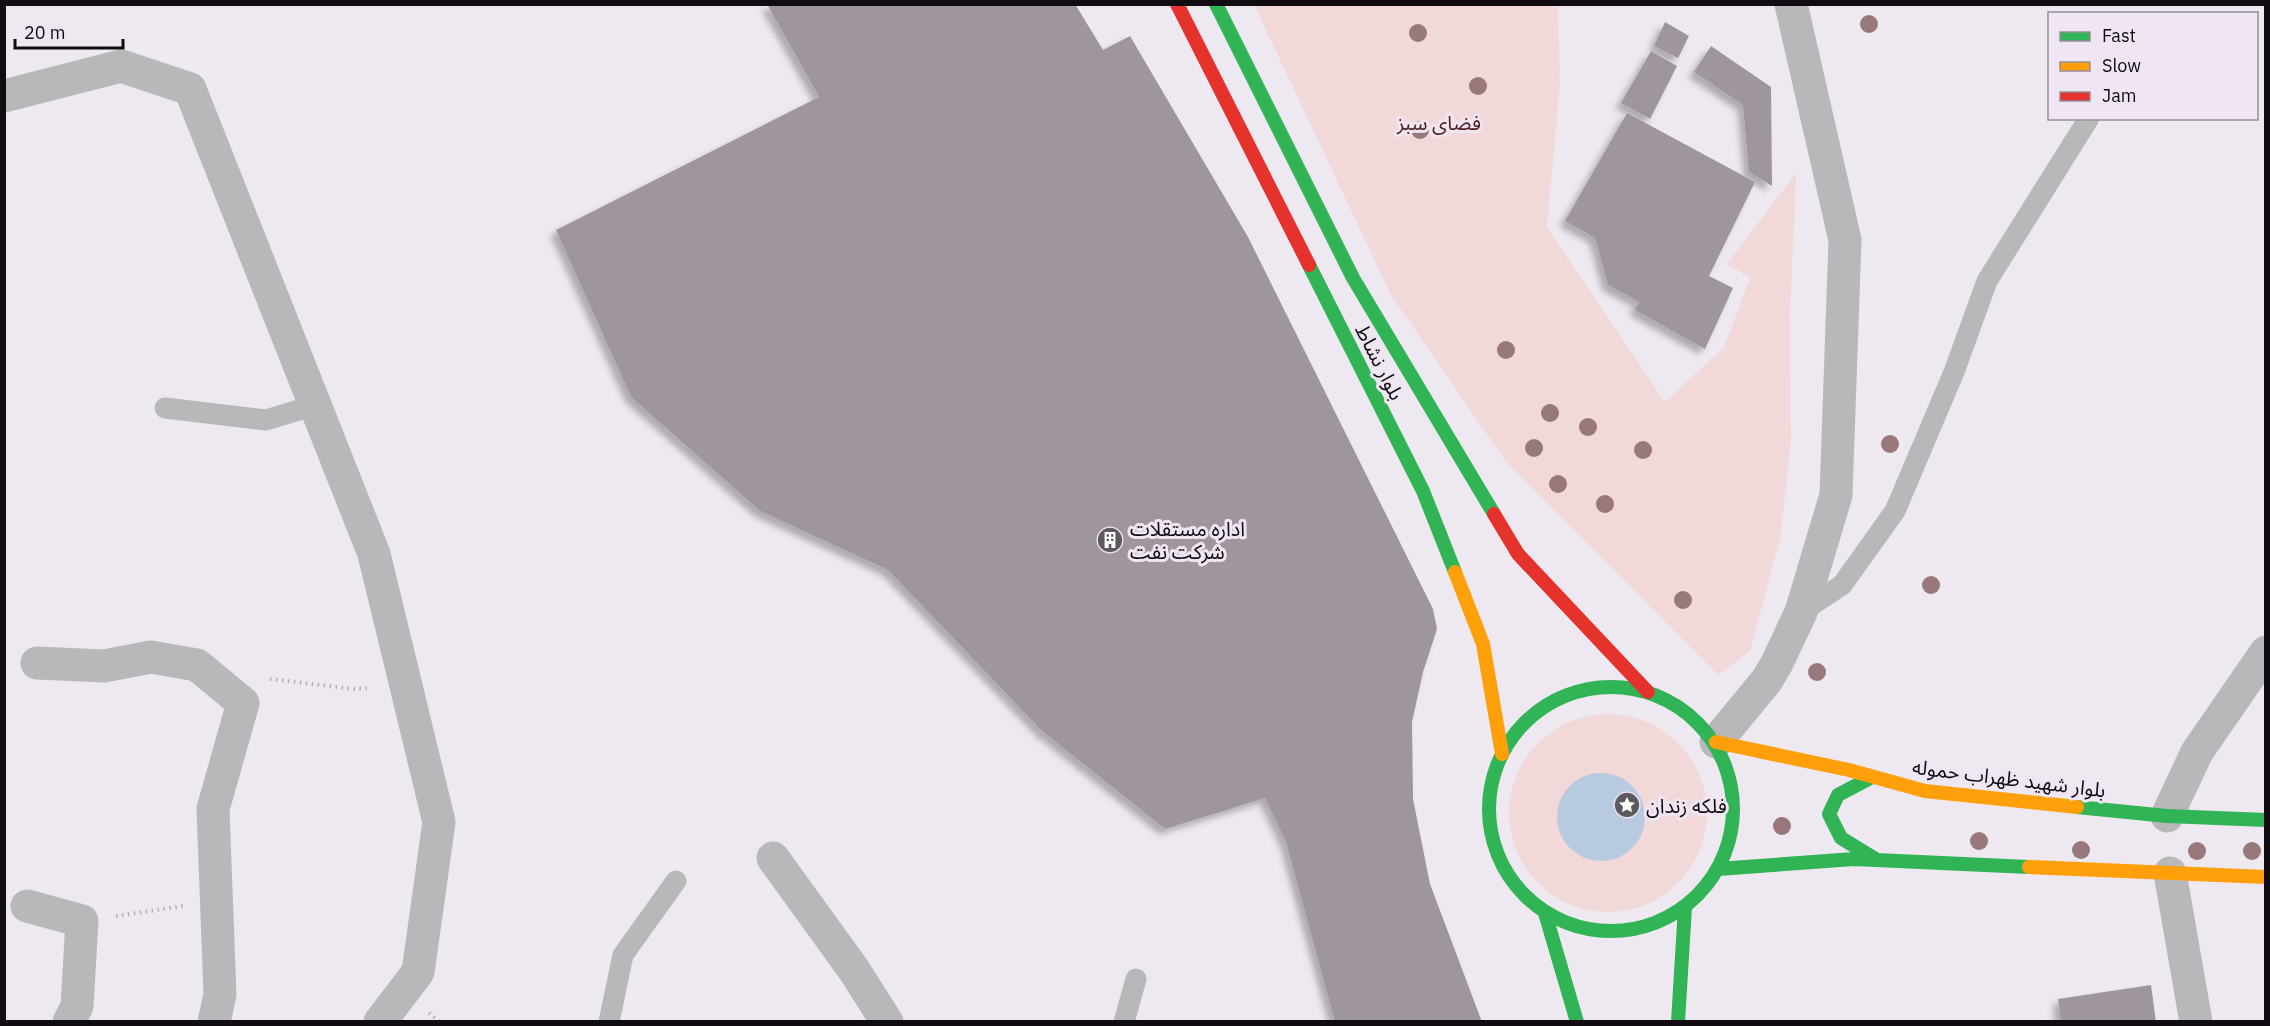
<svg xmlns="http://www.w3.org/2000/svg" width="2270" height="1026" font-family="'IBM Plex Sans','Noto Sans Arabic',sans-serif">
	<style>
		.green { fill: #f1d9d9 }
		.water { fill: #b8cadf }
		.building { fill: #9e969c; filter: url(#shadow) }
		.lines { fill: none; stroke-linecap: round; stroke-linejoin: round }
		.path { stroke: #b2b0b4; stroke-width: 4; stroke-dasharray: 1.5 4.5; stroke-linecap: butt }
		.lane { stroke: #b8b8ba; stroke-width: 21 }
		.street { stroke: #b8b8ba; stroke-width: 33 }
		.fast { stroke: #30b455; stroke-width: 14 }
		.slow { stroke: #ff9f0a; stroke-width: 14 }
		.jam { stroke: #e5322d; stroke-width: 14 }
		.tree { fill: #98787a }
		.labels { text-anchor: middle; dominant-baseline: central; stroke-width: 6; stroke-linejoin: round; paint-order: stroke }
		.park-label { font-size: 20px; fill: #511d1a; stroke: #efe5f3 }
		.street-label { font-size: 20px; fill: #100c11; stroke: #efe5f3 }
		.poi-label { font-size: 20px; fill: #100c11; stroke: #efe5f3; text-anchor: start }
	</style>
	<defs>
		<filter id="shadow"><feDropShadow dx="-5.5" dy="5.5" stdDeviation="3" flood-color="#0004"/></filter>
	</defs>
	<rect width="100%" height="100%" fill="#eee8f0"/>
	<path class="green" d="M1254,5H1558L1560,83L1547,227L1665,402L1724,347L1750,278L1727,264L1796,173L1790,314L1791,443L1780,539L1750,651L1718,675L1506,462L1391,295Z
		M1509 813a99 99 0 1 1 198 0a99 99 0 1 1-198 0Z"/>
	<path class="water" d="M1557 817a44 44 0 1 1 88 0a44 44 0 1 1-88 0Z"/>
	<path class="building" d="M767,4H1075L1103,50L1130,36L1248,237L1433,609L1437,629L1423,672L1412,722L1413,799L1430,884L1482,1022H1335L1286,842L1265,798L1165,829L1042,731L888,570L760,511L631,397L556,230L819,97Z
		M1665,22L1689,36L1678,58L1654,46Z
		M1711,46L1771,87L1772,186L1749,172L1743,105L1694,72Z
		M1651,51L1677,66L1650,119L1621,103Z
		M1627,113L1755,182L1709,276L1733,288L1705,349L1635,310L1639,302L1608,285L1595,238L1565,221Z
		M2151,985L2156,1022H2061L2058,999Z"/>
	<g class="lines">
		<path class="path" d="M270,679L354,689L370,688
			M116,916L183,906
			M429,1013L440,1022"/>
		<path class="lane" d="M165,408L266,420L315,405
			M1801,612L1842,585L1895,511L1954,372L1987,281L2089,118
			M609,1022L623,955L676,881
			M1124,1022L1136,979"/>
		<path class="street" d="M4,96L121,66L190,89L374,554L439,822L418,972L380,1022
			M37,663L104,666L151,657L197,665L243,703L213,809L220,995L214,1022
			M1716,742L1767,680L1777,663L1801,612L1836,495L1845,240L1791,4
			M2167,816L2197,752L2266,652
			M773,858L854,970L887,1022
			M2170,873L2196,1022
			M27,906L82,921L77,1006L69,1022"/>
		<path class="fast" d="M1216,4L1353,278L1494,514
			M1309,265L1423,491L1455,572
			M1489 809a122 122 0 1 1 244 0a122 122 0 1 1-244 0Z
			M1872,777L1838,795L1829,814L1841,838L1877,860
			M2077,807L2167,816L2266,820
			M1718,869L1854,859L2029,867
			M1545,913L1577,1022
			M1678,1022L1685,907"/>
		<path class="slow" d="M1455,572L1483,644L1502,754
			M1716,742L1849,770L1925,791L2077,807
			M2029,867L2266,877"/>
		<path class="jam" d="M1177,4L1309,265
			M1494,514L1518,554L1648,692"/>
	</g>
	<g class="tree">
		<circle cx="1869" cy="24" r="9"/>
		<circle cx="1418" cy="33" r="9"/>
		<circle cx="1478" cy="86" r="9"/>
		<circle cx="1420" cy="130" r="9"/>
		<circle cx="1506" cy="350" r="9"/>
		<circle cx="1550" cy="413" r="9"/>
		<circle cx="1588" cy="427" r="9"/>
		<circle cx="1890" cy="444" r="9"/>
		<circle cx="1534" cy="448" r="9"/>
		<circle cx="1643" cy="450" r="9"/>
		<circle cx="1558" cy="484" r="9"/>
		<circle cx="1605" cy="504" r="9"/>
		<circle cx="1931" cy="585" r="9"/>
		<circle cx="1683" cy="600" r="9"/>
		<circle cx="1817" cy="672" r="9"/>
		<circle cx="1782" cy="826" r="9"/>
		<circle cx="1979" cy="841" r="9"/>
		<circle cx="2081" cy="850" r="9"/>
		<circle cx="2197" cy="851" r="9"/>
		<circle cx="2252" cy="851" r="9"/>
	</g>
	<defs>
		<g id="building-disc" transform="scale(1.35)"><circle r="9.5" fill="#5e595f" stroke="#efe5f3"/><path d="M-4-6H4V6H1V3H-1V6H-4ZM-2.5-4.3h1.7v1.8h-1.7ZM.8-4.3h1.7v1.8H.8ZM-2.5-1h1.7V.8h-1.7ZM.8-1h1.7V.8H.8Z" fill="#fff"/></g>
		<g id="sight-disc" transform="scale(1.35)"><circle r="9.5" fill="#5e595f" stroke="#efe5f3"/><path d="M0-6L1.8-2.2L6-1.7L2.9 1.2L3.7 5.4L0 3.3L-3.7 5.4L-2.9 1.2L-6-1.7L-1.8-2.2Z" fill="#fff"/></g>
	</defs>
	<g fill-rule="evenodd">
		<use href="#building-disc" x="1110" y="540"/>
		<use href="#sight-disc" x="1627" y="805"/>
	</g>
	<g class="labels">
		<g class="park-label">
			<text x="1439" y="122">فضای سبز</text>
		</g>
		<g class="street-label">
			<text transform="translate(1380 362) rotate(63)">بلوار نشاط</text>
			<text transform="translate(2009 778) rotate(7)">بلوار شهید ظهراب حموله</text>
		</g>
		<g class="poi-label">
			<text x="1130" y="528">اداره مستقلات<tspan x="1130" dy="23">شرکت نفت</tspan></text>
			<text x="1646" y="805">فلکه زندان</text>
		</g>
	</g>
	<rect width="2270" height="1026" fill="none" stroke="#100c11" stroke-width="12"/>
	<rect x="2048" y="12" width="210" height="108" fill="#efe5f3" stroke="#968e99" stroke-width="1.5"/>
	<rect x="2060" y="32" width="30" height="9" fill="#30b455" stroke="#968e99" stroke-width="1.5"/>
	<text x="2102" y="42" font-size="18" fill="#100c11">Fast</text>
	<rect x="2060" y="62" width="30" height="9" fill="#ff9f0a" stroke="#968e99" stroke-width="1.5"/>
	<text x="2102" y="72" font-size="18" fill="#100c11">Slow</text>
	<rect x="2060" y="92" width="30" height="9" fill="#e5322d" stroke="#968e99" stroke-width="1.5"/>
	<text x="2102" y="102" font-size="18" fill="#100c11">Jam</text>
	<path d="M15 39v9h108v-9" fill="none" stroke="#100c11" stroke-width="3"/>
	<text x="24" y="39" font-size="18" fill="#100c11" stroke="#efe5f3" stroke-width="4.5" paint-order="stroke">20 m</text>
</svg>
